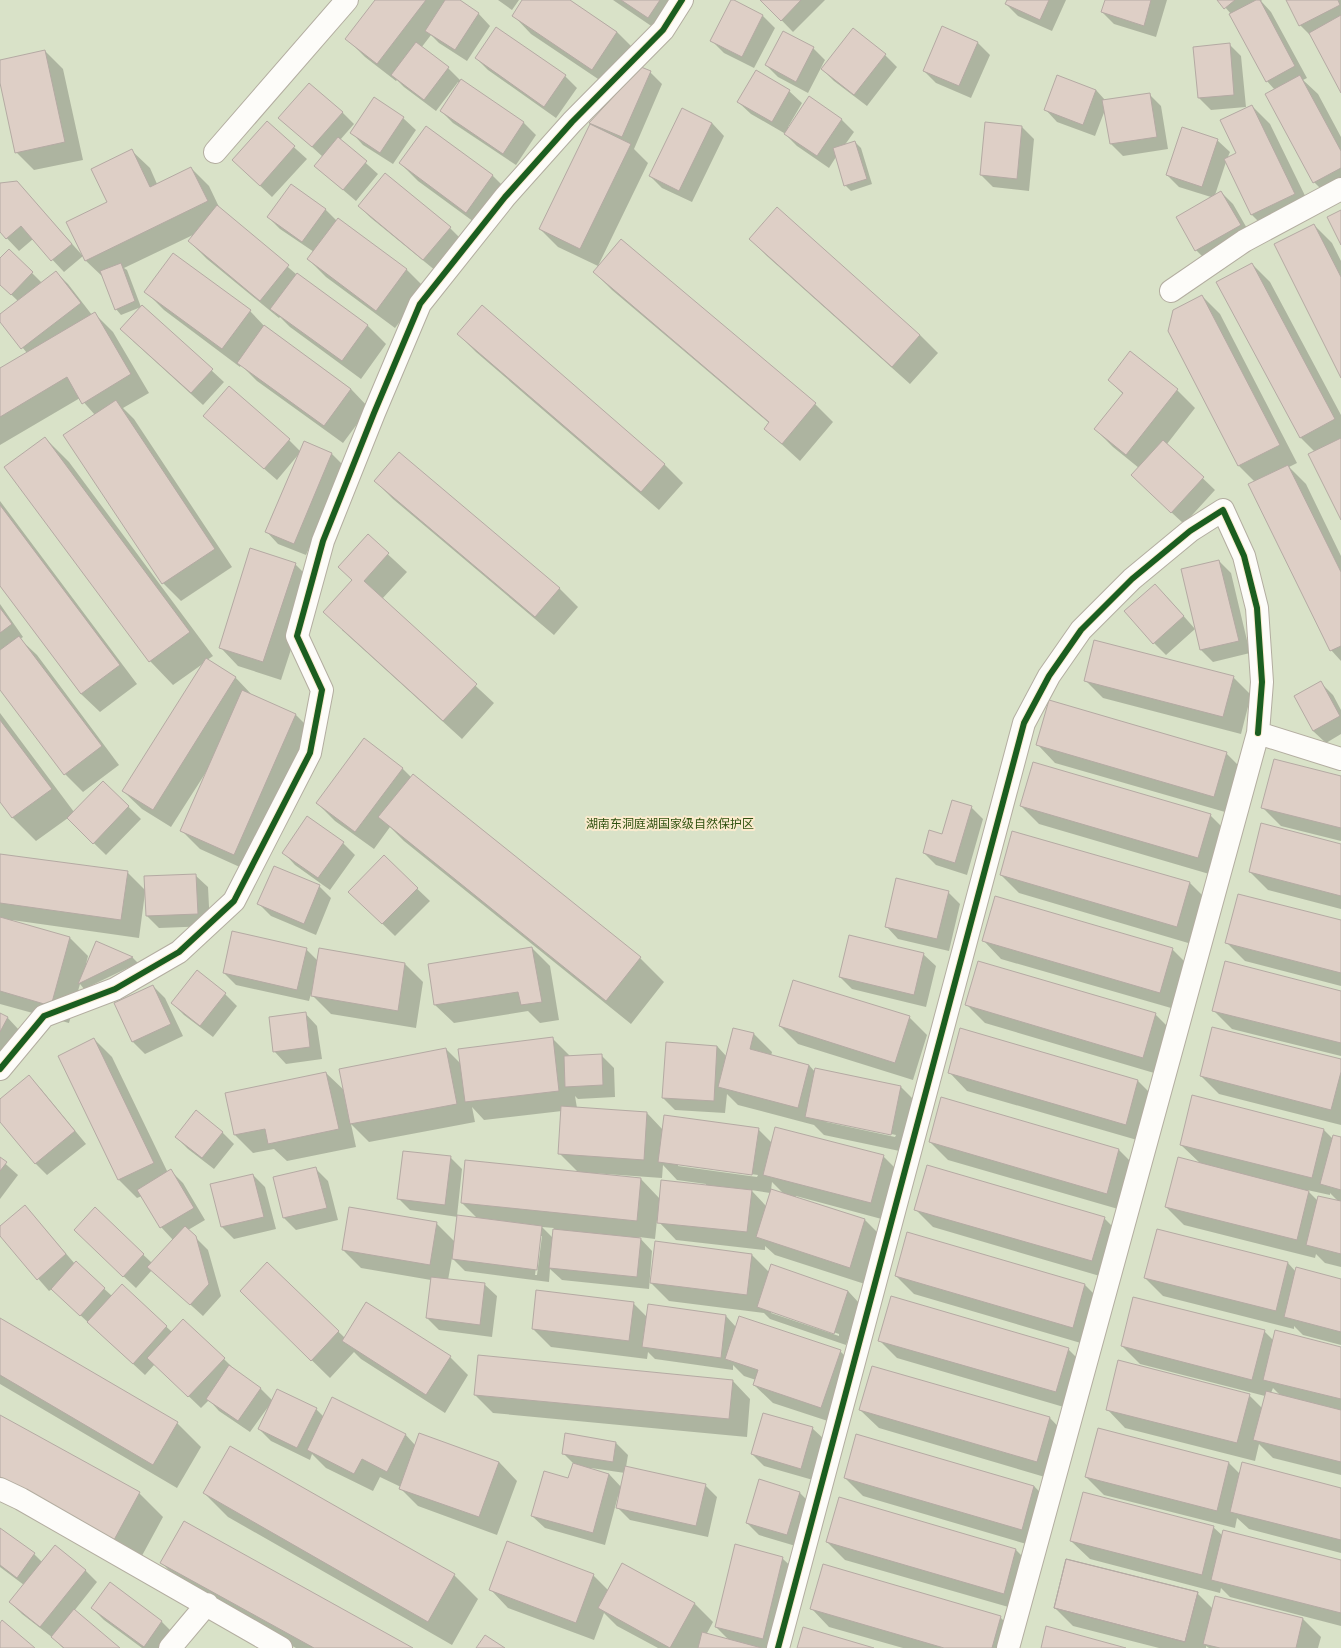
<svg xmlns="http://www.w3.org/2000/svg" width="1341" height="1648" font-family="'Public Sans','Noto Sans SC',sans-serif">
	<style>
		.park { fill: #d9e2c8 }
		.shadow { fill: #0003; fill-rule: evenodd }
		.building { fill: #decfc6; stroke: #b4aaa3 }
		.lines { fill: none; stroke-linecap: round; stroke-linejoin: round }
		.minor-casing { stroke: #b3ada0; stroke-width: 24 }
		.minor { stroke: #fdfcf9; stroke-width: 22 }
		.cycleway-casing { stroke: #fbebce; stroke-width: 8 }
		.cycleway { stroke: #1b5e20; stroke-width: 6 }
		.labels { text-anchor: middle; dominant-baseline: central; stroke-width: 4; stroke-linejoin: round; paint-order: stroke }
		.park-label { font-size: 12px; fill: #2f510f; stroke: #fbebce }
	</style>
	<rect width="100%" height="100%" fill="#f0e8d8"/>
	<path class="park" d="M0,0H1341V1648H0Z"/>
	<path class="shadow" d="M376,0H458L478,13L490,26L467,61L439,43L431,35L421,48L448,68L461,81L524,123L536,135L516,165L453,123L441,111L460,83L458,82L436,111L404,87L397,80L396,81L365,57L347,39Z
		M498,0H519L512,10Z
		M524,0H569L617,32L635,50L610,87L531,34L513,15Z
		M613,0H684L666,36Z
		M732,0L763,16L775,28L754,68L724,53L712,41Z
		M762,0H825L793,32Z
		M1008,0H1066L1052,31L1018,16L1006,4Z
		M1106,0H1167L1156,37L1114,24L1102,12Z
		M1219,0H1262L1261,1L1271,12L1307,78L1303,80L1318,94L1341,137V196L1332,200L1314,182L1275,90L1267,81L1231,14Z
		M1287,0H1341V91L1312,37L1300,25Z
		M942,28L978,43L990,55L971,98L936,83L924,71Z
		M1229,44L1241,56L1246,107L1211,110L1199,98Z
		M813,48L825,60L808,93L778,77L766,65Z
		M45,51L63,69L83,160L34,170L16,152L0,78V61Z
		M885,55L897,67L867,106L834,81L822,69Z
		M476,58L565,76L577,88L556,118L488,70Z
		M650,72L662,84L634,149L648,163L598,266L558,247L540,229L596,128L591,123Z
		M756,72L789,91L802,103L788,127L789,128L842,120L854,132L844,146L855,142L861,148L872,184L851,191L845,185L836,157L829,168L797,146L784,133L751,114L738,102Z
		M1096,90L1105,100L1149,94L1161,106L1168,149L1123,156L1111,144L1105,110L1095,136L1057,122L1045,109Z
		M374,99L403,118L416,130L393,164L363,145L351,132Z
		M1252,106L1270,124L1313,212L1270,233L1252,215L1226,162L1215,195L1221,192L1233,204L1252,237L1208,262L1196,250L1211,197L1179,187L1167,175L1217,140L1230,152L1227,159L1238,154Z
		M342,112L354,124L340,140L378,174L356,201L315,166L323,157L280,118Z
		M267,123L307,159L272,197L245,172Z
		M712,123L724,136L692,202L662,188L650,176Z
		M426,127L493,176L511,194L485,230L418,181L400,163Z
		M1022,127L1034,139L1029,191L993,187L981,175Z
		M131,150L150,168L157,184L191,168L209,186L220,209L296,274L368,326L386,344L361,379L290,327L280,317L279,318L207,259L189,241L195,234L124,268L127,270L141,307L121,315L116,309L104,278L85,260L83,256L64,272L33,239L19,251L0,231V184L17,182L82,255L109,203Z
		M359,206L450,228L462,240L436,271L371,218Z
		M325,209L337,221L338,219L407,270L425,288L395,328L326,277L308,259L314,252L280,229L268,217Z
		M1314,225L1332,243L1341,261V376Z
		M750,239L920,335L938,353L910,384L768,257Z
		M621,240L815,404L833,422L800,461L765,429L769,423L612,290L594,272Z
		M9,250L42,283L56,272L68,284L92,315L95,314L113,332L149,393L123,408L134,419L232,567L181,601L163,583L95,415L80,398L0,445V369L27,353L0,320V315L18,301L0,284V259Z
		M1252,264L1270,282L1341,415V518L1315,452L1300,437Z
		M146,292L250,311L268,330L351,389L369,408L343,443L257,381L241,365L240,367L164,310Z
		M1202,296L1220,314L1297,463L1289,467L1306,484L1341,556V661L1331,650L1255,482L1239,466L1170,331Z
		M142,306L224,382L203,405L133,341Z
		M482,307L665,465L683,483L659,510L476,352L458,334Z
		M1131,353L1177,390L1195,408L1167,444L1215,490L1184,524L1144,487L1139,468L1113,447L1095,429L1123,394L1109,380Z
		M217,428L289,440L300,451L304,442L332,454L344,466L306,555L278,544L266,531L298,455L277,480Z
		M45,438L69,462L213,656L207,660L235,677L253,696L296,715L314,733L253,873L200,849L182,831L208,769L171,827L142,809L123,791L204,663L173,685L150,661Z
		M375,481L559,588L578,607L554,635L393,499Z
		M0,501L137,684L100,712L81,694L0,585Z
		M368,536L407,572L382,599L494,703L462,739L342,630L353,580Z
		M1219,561L1231,573L1250,653L1213,662L1201,650L1182,570Z
		M295,564L313,582L281,680L238,666L220,647Z
		M1167,597L1195,629L1166,655L1154,643Z
		M0,604L23,637L20,639L37,655L119,765L83,792L65,774L0,688Z
		M1233,677L1251,695L1241,734L1103,698L1085,680Z
		M1321,683L1333,695L1341,710V734L1326,743L1313,731Z
		M0,713L74,812L103,782L141,819L106,855L68,818L36,841L13,818L0,801Z
		M1037,744L1226,753L1244,771L1232,814L1055,763Z
		M402,768L412,778L640,958L664,982L631,1024L404,841L390,827L374,849L335,821L317,803Z
		M1341,777V841L1281,826L1263,808Z
		M1021,806L1210,815L1228,833L1216,876L1039,824Z
		M971,807L983,819L967,875L936,865L924,853Z
		M1013,832L1190,883L1208,901L1195,945L1019,893L1001,875Z
		M343,843L355,855L330,890L295,865L283,852Z
		M1341,845V909L1268,890L1250,872Z
		M0,855L127,872L146,891L195,875L208,887L210,926L159,928L147,916L145,893L139,938L12,920V921L70,938L88,956L86,964H87L96,942L133,958L138,963L84,989L80,984L69,1023L0,1004Z
		M384,857L430,901L395,936L362,904Z
		M319,886L331,898L316,935L271,916L259,904Z
		M948,892L960,904L949,951L898,939L886,926Z
		M1341,921V986L1245,961L1227,943Z
		M983,940L1172,949L1190,967L1178,1010L1001,959Z
		M532,948L550,966L559,1020L540,1023L528,1011L454,1023L435,1005Z
		M306,949L318,961L320,949L405,964L423,982L416,1028L331,1014L311,994L309,1001L236,985L224,973Z
		M923,954L936,966L926,1007L852,989L840,977Z
		M197,972L225,994L237,1006L213,1037L184,1015L172,1003Z
		M153,986L165,998L183,1036L145,1054L133,1042L115,1004Z
		M1341,992V1056L1232,1029L1213,1010Z
		M967,1005L1155,1014L1173,1032L1161,1075L985,1023Z
		M305,1013L317,1026L322,1059L286,1064L274,1051Z
		M0,1014L7,1017L19,1030L0,1068Z
		M909,1017L927,1035L913,1080L798,1044L780,1026Z
		M961,1029L1138,1081L1156,1099L1144,1142L967,1091L949,1072Z
		M754,1034L772,1052L771,1056L809,1065L815,1072L901,1087L919,1105L909,1153L824,1135L814,1125L738,1105L727,1094L725,1113L675,1110L663,1098L717,1046L727,1057ZM826,1120L896,1135L895,1137L826,1122Z
		M552,1038L571,1057L601,1055L614,1068L615,1097L578,1099L575,1096L577,1108L647,1113L663,1130L758,1129L772,1143L883,1156L901,1174L889,1221L796,1196V1198L865,1220L883,1238L868,1285L775,1255L765,1246V1250L676,1240L657,1220L655,1239L639,1237L652,1251L649,1289L562,1280L550,1269L549,1282L465,1271L452,1258L448,1280L484,1284L497,1296L492,1337L439,1330L427,1318L431,1280L361,1268L343,1250L436,1223L455,1242L458,1217L410,1210L398,1198L450,1157L462,1169L457,1216L477,1218L462,1203L579,1173L559,1153L562,1111L484,1120L472,1107L475,1122L369,1142L351,1124L356,1147L287,1161L274,1149L253,1153L235,1135L326,1073L345,1091L446,1049L462,1065ZM678,1164L758,1175L757,1177L678,1166ZM663,1165L677,1180L706,1184V1186L660,1199L641,1179L592,1174V1173L662,1178ZM772,1182L784,1194L771,1190ZM751,1190L770,1193L766,1206ZM542,1227L554,1228L553,1238ZM540,1236H542L537,1275H535Z
		M94,1039L112,1057L168,1173L171,1171L183,1183L205,1220L188,1230L208,1250L221,1296L203,1316L152,1270L136,1288L87,1242L95,1209L152,1263L173,1240L161,1227L142,1196L137,1198L119,1180Z
		M1341,1060V1125L1219,1094L1201,1076Z
		M29,1077L41,1089L86,1144L47,1175L35,1163L0,1120V1101Z
		M942,1099L1119,1150L1137,1168L1125,1211L948,1160L930,1142Z
		M1324,1130L1333,1139L1341,1138V1267L1325,1263L1316,1254L1315,1258L1184,1225L1166,1207L1201,1164L1181,1145ZM1307,1190L1330,1195V1193L1339,1202L1318,1201Z
		M222,1132L234,1144L214,1169L188,1149L176,1137Z
		M0,1159L18,1175L0,1199Z
		M316,1169L328,1181L338,1220L296,1230L284,1218Z
		M253,1175L265,1187L276,1229L234,1239L222,1227Z
		M25,1206L75,1264L76,1263L112,1296L122,1285L172,1332L224,1359L236,1371L261,1389L273,1401L316,1409L324,1417L405,1434L415,1445L499,1462L517,1481L497,1535L418,1506L400,1488L401,1487L380,1477L373,1491L326,1468L312,1454L310,1460L271,1441L259,1429L268,1407L250,1432L219,1411L209,1400L201,1408L155,1364L145,1375L52,1289L49,1291L0,1235V1227Z
		M915,1209L1104,1218L1122,1236L1110,1279L933,1227Z
		M751,1254L769,1272L772,1266L848,1291L860,1304L846,1345L770,1319L764,1313L669,1301L651,1283ZM771,1311L839,1334V1336L771,1313Z
		M267,1263L345,1338L367,1304L450,1357L468,1375L445,1413L361,1359L354,1352L330,1378L241,1291Z
		M1288,1263L1296,1272L1341,1280V1345L1303,1335L1294,1326V1329L1163,1296L1145,1278Z
		M896,1276L1085,1285L1103,1303L1091,1346L914,1294Z
		M633,1303L647,1317L649,1305L726,1316L736,1327L840,1351L858,1369L840,1425L773,1403L754,1385L756,1380L744,1376L733,1365V1370L655,1359L648,1352L647,1359L551,1347L533,1329Z
		M0,1319L177,1423L201,1447L177,1488L0,1384Z
		M1264,1331L1274,1341L1341,1348V1475L1273,1458L1259,1444L1255,1461L1125,1428L1107,1409L1249,1395L1262,1408L1265,1396L1140,1364L1122,1346ZM1273,1388L1280,1395L1271,1393Z
		M879,1340L1068,1349L1086,1367L1074,1410L897,1358Z
		M732,1380L750,1399L747,1437L493,1413L475,1395Z
		M860,1410L1050,1418L1068,1437L1055,1480L879,1428Z
		M0,1417L139,1493L163,1517L138,1563L0,1487Z
		M812,1428L825,1440L813,1480L764,1466L752,1454Z
		M1098,1429L1229,1463L1240,1474L1341,1489V1553L1249,1529L1237,1518L1235,1528L1104,1495L1086,1477Z
		M616,1443L628,1455L626,1467L705,1485L717,1497L708,1537L630,1520L617,1507L620,1497L618,1496L605,1545L545,1528L532,1516L569,1480L574,1464L563,1453ZM591,1468L625,1473L622,1488L609,1474L591,1469Z
		M845,1478L1034,1486L1052,1505L1040,1548L863,1496Z
		M760,1481L800,1493L812,1505L799,1547L759,1535L747,1523Z
		M204,1493L454,1575L478,1599L452,1645L228,1517Z
		M840,1498L1016,1550L1034,1568L1022,1611L845,1560L827,1542Z
		M1213,1527L1223,1536L1341,1561V1626L1230,1597L1221,1588L1220,1593L1090,1559L1071,1541Z
		M0,1529L34,1554L42,1562L85,1570L97,1582L74,1611L118,1648H63L53,1638L22,1614L10,1602L24,1585L0,1567Z
		M782,1558L801,1576L784,1648H658L617,1626L604,1613L594,1640L508,1608L490,1589L593,1575L608,1590L623,1564L695,1604L713,1622L706,1635L730,1641L716,1627Z
		M162,1563L411,1648H296L185,1587Z
		M110,1583L162,1622L174,1634L163,1648H142L104,1620L92,1608Z
		M1197,1593L1213,1609L1216,1597L1303,1619L1321,1637L1318,1648H1209L1206,1646V1648H1159L1073,1626L1055,1608Z
		M811,1608L1000,1617L1018,1635L1015,1648H903L829,1627Z"/>
	<path class="building" d="M375,0H426L377,64L345,39Z
		M445,0H460L479,13L455,50L425,31Z
		M522,0H570L617,32L592,70L512,16Z
		M621,0H660L648,18Z
		M731,0H734L763,15L742,57L710,41Z
		M760,0H801L781,21Z
		M1007,0H1049L1040,20L1005,4Z
		M1105,0H1151L1144,26L1101,12Z
		M1217,0H1235L1224,9Z
		M1256,0H1260L1295,66L1266,82L1229,14Z
		M1286,0H1338L1340,5L1299,26Z
		M1341,15V93L1309,33Z
		M942,26L978,42L959,86L923,71Z
		M496,27L566,75L544,107L475,58Z
		M853,28L886,54L854,95L821,69Z
		M783,31L814,47L796,82L765,65Z
		M416,42L449,67L424,100L391,75Z
		M1230,43L1234,95L1198,98L1193,47Z
		M45,50L65,142L15,153L0,83V60Z
		M641,67L651,71L622,137L589,123Z
		M756,70L790,90L772,122L737,102Z
		M1057,75L1096,90L1083,125L1044,110Z
		M1300,75L1341,151V168L1313,183L1265,94Z
		M461,79L524,122L503,154L440,111Z
		M309,83L343,112L312,147L278,118Z
		M1150,93L1157,137L1110,144L1102,100Z
		M809,96L842,119L817,156L784,134Z
		M374,97L404,117L380,153L350,133Z
		M1252,105L1295,194L1251,215L1224,159L1236,153L1220,120Z
		M682,108L712,123L679,191L649,176Z
		M267,121L295,146L260,186L232,160Z
		M985,122L1022,126L1017,179L980,175Z
		M590,124L631,144L580,249L539,229Z
		M426,126L493,175L466,213L399,163Z
		M1182,127L1218,139L1202,187L1166,175Z
		M338,137L367,161L343,190L314,166Z
		M855,141L867,179L844,186L833,148Z
		M132,149L150,187L191,167L208,201L85,261L66,222L107,202L91,169Z
		M385,173L451,227L423,260L358,206Z
		M17,181L72,244L51,261L21,226L6,239L0,232V183Z
		M291,184L326,209L302,242L267,217Z
		M1221,191L1241,225L1195,251L1176,217Z
		M217,205L289,265L260,301L188,241Z
		M777,207L920,335L892,367L749,239Z
		M1341,210V245L1327,217Z
		M338,218L407,269L376,311L307,259Z
		M1314,224L1341,277V378L1274,244Z
		M621,239L816,403L782,444L764,429L769,422L593,272Z
		M9,249L33,272L11,295L0,285V258Z
		M173,253L251,310L222,349L144,292Z
		M121,263L135,301L115,310L100,271Z
		M1252,263L1335,419L1300,438L1216,282Z
		M56,271L81,303L21,349L0,322V314Z
		M297,273L368,325L342,361L270,309Z
		M1202,295L1280,445L1238,466L1168,331L1173,310Z
		M142,305L213,369L191,393L120,329Z
		M482,305L665,464L641,492L457,334Z
		M95,312L131,374L82,404L67,377L0,417V368Z
		M264,325L351,389L324,426L237,363Z
		M1130,351L1178,389L1126,455L1094,429L1123,393L1108,380Z
		M229,386L290,439L264,469L203,416Z
		M116,400L215,549L162,584L63,435Z
		M45,437L190,632L149,662L4,467Z
		M1341,438V520L1308,454Z
		M1163,440L1204,477L1171,513L1131,475Z
		M304,441L332,453L294,544L265,532Z
		M399,452L560,588L535,617L374,481Z
		M1288,465L1341,572V646L1330,651L1248,484Z
		M0,505L120,665L81,694L0,586Z
		M368,534L389,553L364,581L477,684L443,721L323,612L352,580L338,567Z
		M250,548L296,563L263,662L219,648Z
		M1219,560L1239,641L1200,650L1181,569Z
		M1155,584L1184,616L1153,644L1124,611Z
		M0,608L12,624L0,633Z
		M19,636L102,746L64,775L0,690V650Z
		M1094,640L1234,676L1223,717L1084,681Z
		M206,658L236,677L153,810L122,791Z
		M1321,681L1340,716L1313,731L1294,696Z
		M242,690L296,714L234,855L180,831Z
		M1049,700L1227,752L1214,797L1036,745Z
		M0,720L52,789L12,818L0,802Z
		M364,738L403,768L355,832L316,803Z
		M1274,759L1341,776V828L1261,808Z
		M1033,762L1211,814L1198,858L1020,806Z
		M413,774L641,957L606,1001L378,817Z
		M103,781L129,806L93,844L67,818Z
		M952,800L972,806L955,863L923,853L929,830L942,834Z
		M307,816L344,842L318,878L282,853Z
		M1261,823L1341,844V896L1249,872Z
		M1012,831L1190,882L1177,927L1000,875Z
		M0,854L128,871L121,920L0,903Z
		M384,855L418,888L382,924L348,892Z
		M274,866L320,885L304,924L257,904Z
		M196,874L198,914L146,916L144,876Z
		M896,878L949,891L937,939L885,927Z
		M1238,894L1341,920V973L1225,943Z
		M995,896L1173,948L1160,993L982,941Z
		M0,917L70,937L51,1006L0,991Z
		M232,931L307,948L297,990L223,973Z
		M849,935L924,953L914,995L839,977Z
		M96,941L133,957L78,984Z
		M532,947L542,1002L521,1005L518,992L434,1005L428,964Z
		M319,948L405,963L398,1011L311,996Z
		M978,961L1156,1013L1143,1058L965,1005Z
		M1225,961L1341,991V1043L1212,1011Z
		M197,970L226,993L200,1026L171,1003Z
		M793,980L910,1016L895,1063L779,1026Z
		M153,985L171,1024L132,1042L114,1003Z
		M306,1012L310,1047L273,1052L269,1017Z
		M0,1013L8,1017L0,1032Z
		M1212,1027L1341,1059V1072L1331,1110L1200,1076Z
		M733,1028L754,1033L750,1049L809,1065L798,1108L718,1087Z
		M960,1028L1138,1080L1126,1125L948,1073Z
		M553,1037L559,1091L465,1102L458,1049Z
		M94,1038L154,1163L118,1180L58,1056Z
		M666,1042L717,1046L714,1101L662,1098Z
		M446,1048L457,1104L350,1124L339,1069Z
		M602,1054L603,1085L565,1087L564,1056Z
		M815,1068L901,1086L891,1135L805,1117Z
		M326,1072L339,1129L268,1144L265,1129L234,1135L225,1093Z
		M29,1075L75,1131L35,1164L0,1122V1099Z
		M1192,1095L1324,1129L1312,1178L1180,1145Z
		M941,1097L1119,1149L1107,1194L929,1142Z
		M561,1106L647,1112L644,1160L558,1154Z
		M196,1110L223,1132L202,1158L175,1137Z
		M664,1115L759,1128L752,1175L658,1162Z
		M775,1127L884,1155L871,1203L763,1175Z
		M1333,1135L1341,1137V1190L1320,1184Z
		M403,1151L451,1156L445,1205L397,1199Z
		M0,1157L7,1162L0,1171Z
		M1178,1157L1309,1191L1297,1240L1165,1207Z
		M465,1160L641,1178L637,1221L461,1203Z
		M927,1165L1105,1217L1092,1261L914,1210Z
		M316,1167L327,1208L283,1218L273,1177Z
		M171,1169L194,1208L160,1228L137,1190Z
		M253,1174L264,1217L221,1227L210,1184Z
		M661,1180L752,1190L747,1232L657,1223Z
		M771,1189L865,1219L850,1268L756,1237Z
		M1318,1196L1341,1201V1254L1306,1245Z
		M25,1205L66,1254L37,1280L0,1236V1226Z
		M95,1207L144,1254L123,1277L74,1230Z
		M349,1207L437,1222L430,1265L342,1250Z
		M457,1215L542,1226L537,1270L452,1259Z
		M185,1226L196,1236L209,1284L190,1305L147,1267Z
		M553,1229L641,1238L637,1277L549,1268Z
		M1157,1229L1288,1262L1276,1311L1144,1278Z
		M907,1232L1085,1284L1073,1328L895,1276Z
		M655,1241L752,1254L747,1295L650,1283Z
		M76,1261L105,1288L80,1316L51,1289Z
		M267,1262L339,1331L311,1361L240,1291Z
		M771,1264L848,1291L834,1334L757,1307Z
		M1296,1267L1341,1279V1332L1284,1317Z
		M431,1277L485,1283L480,1325L426,1318Z
		M122,1284L167,1326L133,1364L87,1322Z
		M536,1290L634,1302L629,1341L532,1329Z
		M891,1296L1069,1348L1056,1392L878,1341Z
		M1133,1297L1265,1330L1252,1380L1121,1346Z
		M366,1302L451,1356L426,1395L342,1341Z
		M648,1304L726,1315L721,1358L642,1347Z
		M739,1316L841,1350L821,1408L753,1385L758,1370L725,1359Z
		M0,1318L178,1422L153,1465L0,1375Z
		M183,1319L225,1358L188,1397L147,1358Z
		M1275,1330L1341,1347V1399L1263,1380Z
		M478,1355L733,1380L729,1419L474,1395Z
		M1118,1360L1250,1394L1237,1443L1106,1410Z
		M229,1365L261,1388L238,1421L206,1399Z
		M872,1366L1050,1417L1037,1462L859,1410Z
		M277,1389L317,1408L297,1448L258,1429Z
		M1266,1391L1341,1410V1462L1253,1440Z
		M332,1397L406,1434L387,1472L362,1459L354,1474L307,1450Z
		M763,1413L813,1427L801,1469L751,1454Z
		M0,1415L140,1492L114,1540L0,1477Z
		M1098,1428L1229,1462L1217,1511L1085,1477Z
		M419,1433L499,1462L479,1517L399,1489Z
		M565,1433L616,1442L613,1462L562,1454Z
		M856,1434L1034,1486L1022,1530L844,1478Z
		M230,1446L455,1574L428,1622L203,1493Z
		M1242,1462L1341,1488V1540L1230,1512Z
		M573,1463L609,1474L593,1533L531,1516L544,1471L568,1478Z
		M625,1466L706,1484L696,1526L616,1508Z
		M759,1479L800,1492L787,1535L746,1523Z
		M1083,1492L1214,1526L1202,1575L1070,1541Z
		M839,1497L1016,1549L1004,1594L826,1542Z
		M184,1521L413,1648H314L160,1563Z
		M0,1528L35,1553L17,1578L0,1565Z
		M1223,1530L1341,1560V1613L1211,1580Z
		M507,1541L594,1574L576,1623L489,1590Z
		M735,1544L783,1557L763,1639L715,1627Z
		M55,1545L86,1570L40,1627L9,1602Z
		M1066,1559L1198,1592L1185,1642L1054,1608Z
		M1066,1559L1198,1592L1185,1642L1054,1608Z
		M622,1563L695,1603L670,1648L598,1608Z
		M823,1564L1001,1616L992,1648H944L810,1609Z
		M110,1582L162,1621L144,1647L91,1608Z
		M1215,1596L1303,1618L1296,1648H1220L1203,1644Z
		M74,1609L120,1648H64L51,1637Z
		M2,1620L35,1648H0V1623Z
		M1046,1626L1126,1648H1041Z
		M803,1627L874,1648H797Z
		M702,1632L762,1648H698Z
		M485,1635L505,1648H476Z"/>
	<g class="lines">
		<g class="minor-casing">
			<path id="minor" d="M215,152L347,0
				M1171,291L1244,241L1341,189
				M0,1069L44,1016L115,989L179,952L234,901L310,753L322,690L297,636L323,541L374,413L420,304L505,197L572,122L663,30L682,0
				M0,1489L21,1499L281,1648
				M170,1648L207,1604
				M778,1648L1024,723L1049,676L1081,630L1132,579L1190,531L1223,510L1244,556L1257,608L1262,682L1258,733
				M1008,1648L1258,733L1341,759"/>
		</g>
		<use href="#minor" class="minor"/>
		<g class="cycleway-casing">
			<path id="cycleway" d="M0,1069L44,1016L115,989L179,952L234,901L310,753L322,690L297,636L323,541L374,413L420,304L505,197L572,122L663,30L682,0
				M778,1648L1024,723L1049,676L1081,630L1132,579L1190,531L1223,510L1244,556L1257,608L1262,682L1258,733"/>
		</g>
		<use href="#cycleway" class="cycleway"/>
	</g>
	<g class="labels">
		<g class="park-label">
			<text x="670" y="824">湖南东洞庭湖国家级自然保护区</text>
		</g>
	</g>
</svg>
